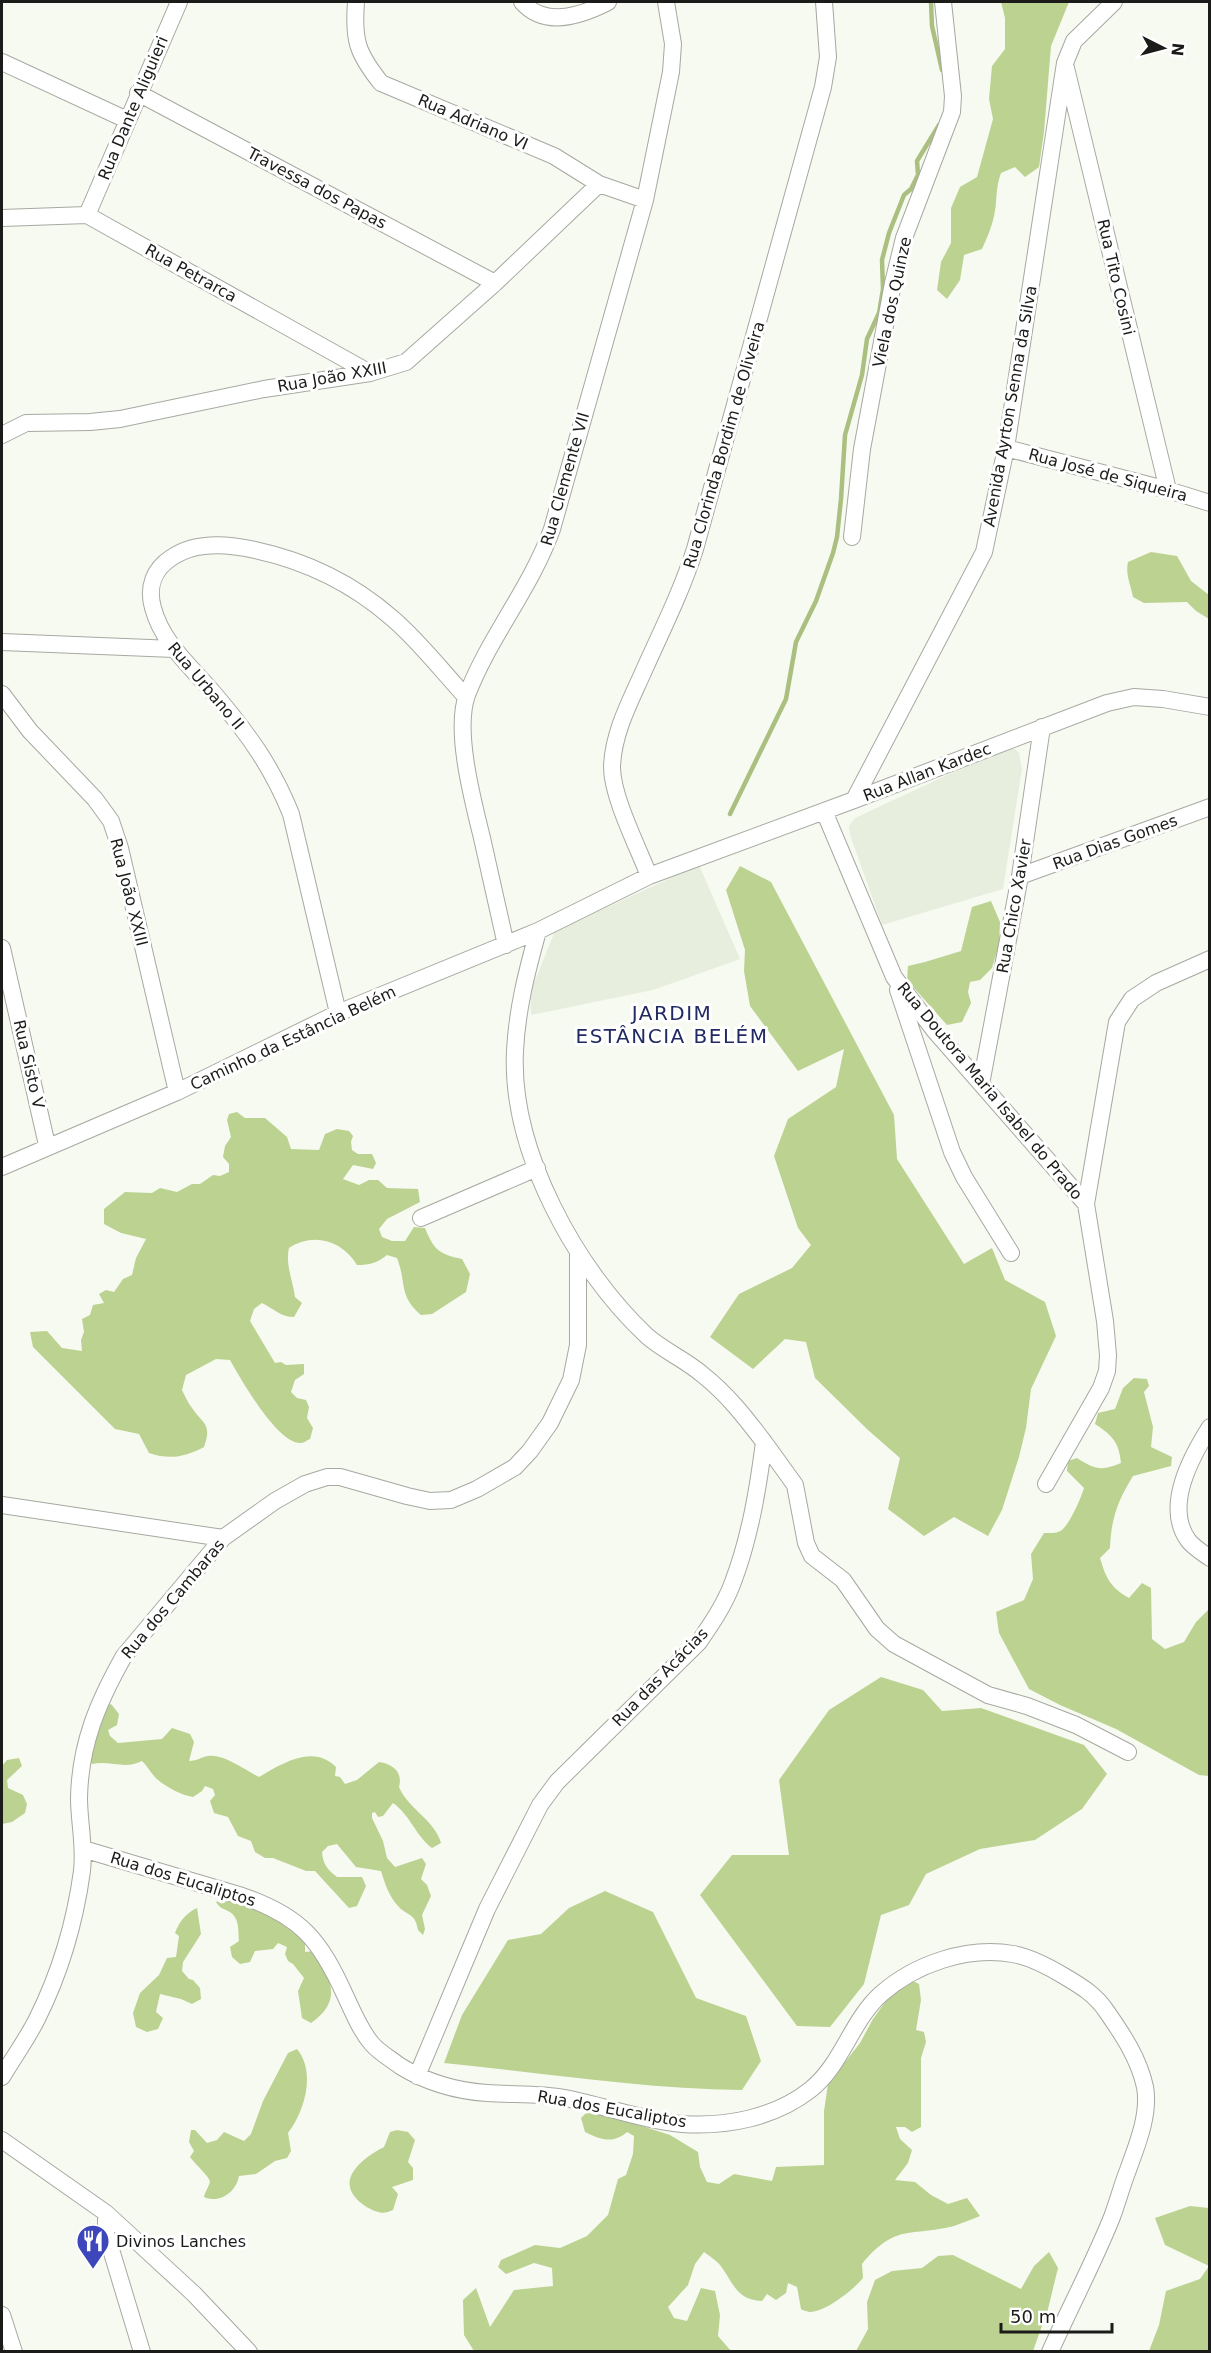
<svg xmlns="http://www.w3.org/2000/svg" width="1211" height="2353" font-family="'DejaVu Sans',sans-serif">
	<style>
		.built { fill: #e8eede }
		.forest { fill: #bcd291 }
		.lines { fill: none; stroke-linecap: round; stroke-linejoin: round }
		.stream { stroke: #abc080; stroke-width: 4.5 }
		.minor-casing { stroke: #a6a9a1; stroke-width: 18 }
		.minor { stroke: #fff; stroke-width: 16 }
		.labels { text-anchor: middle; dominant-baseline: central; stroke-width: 6; stroke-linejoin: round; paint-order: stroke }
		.street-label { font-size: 16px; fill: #1b1c19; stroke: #fff }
		.poi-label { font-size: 16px; fill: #1b1c19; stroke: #fff; text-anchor: start }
		.quarter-label { font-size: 20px; letter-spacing: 1.5px; fill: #222a62; stroke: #fff }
	</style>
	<rect width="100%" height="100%" fill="#f7faf1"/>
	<path class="built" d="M1005,748L1015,749L1019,753L1022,769L1003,889L882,925L850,835L849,826L855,818Z
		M699,865L740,959L653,990L531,1015L530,993L555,931Z"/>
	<path class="forest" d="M1001,2H1069L1051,46L1044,132L1039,167L1025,177L1015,167L1001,173C997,184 997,192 996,202C995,219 989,234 982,249L964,255L960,280L947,299L937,290L941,262L951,243V208L960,187L977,177L993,119L989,99L992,66L1005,49V18Z
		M1151,552L1177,556L1191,581L1209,595V619L1196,611L1187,602L1144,603L1133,597C1131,585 1125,574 1128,562Z
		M740,866L771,882L894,1115L897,1159L964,1264L992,1248L1005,1280L1045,1302L1056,1336L1031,1389L1026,1428L1019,1457L1002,1510L988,1536L954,1517L924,1536L888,1509L900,1458L868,1430L815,1378L806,1342L785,1339L753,1369L710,1337L739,1294L792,1268L811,1245L798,1228L774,1156L788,1119L836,1087L844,1049L798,1071L750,1006L744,971L745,950L726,890Z
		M991,901L1000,922L999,945L992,968L980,980L970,982L968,992L971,1003L962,1022L947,1025L907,980L908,966L925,962L961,951L972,907Z
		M237,1112L245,1118H265L287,1137L291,1149L319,1150L325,1134L337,1129L349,1131L353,1136L351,1142L352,1150L358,1154H372L376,1163L373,1169L353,1165L343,1179L359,1185L369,1180H378L387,1188L418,1189L420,1202L387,1219L379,1229L382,1237L392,1241H405L414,1227L425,1228C434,1250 439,1254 462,1259L470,1274L466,1292L432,1314L421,1315C398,1295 407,1284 397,1258L387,1255C377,1263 370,1265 357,1265C342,1240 313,1232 289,1248C285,1264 293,1281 295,1297L302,1303L294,1317C281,1317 274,1309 262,1303L254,1309L250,1321L275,1363L281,1362L286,1365L304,1364V1374L295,1380L291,1392L297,1398L306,1400L309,1407L307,1418L313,1428L310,1439C307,1440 304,1443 301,1443C278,1445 240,1378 230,1360L216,1359L186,1375L182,1390C185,1396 188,1403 192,1408C204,1425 212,1424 204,1447C185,1457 170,1460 149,1453L139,1434L115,1429L33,1347L30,1332L47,1331L62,1348L82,1351L81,1340L84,1332L82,1319L90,1315L93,1305L104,1303L99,1294L106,1290L114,1292L123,1279L132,1275L136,1258L146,1239L121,1233L104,1224V1209L125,1192L152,1193L160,1188L177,1192L192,1184H200L213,1175L220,1176L229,1172V1164L223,1157L225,1146L231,1137L227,1120L229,1114Z
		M1134,1378L1147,1379L1149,1386L1144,1392L1153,1427L1151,1447L1172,1457L1171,1466L1133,1476C1118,1500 1111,1519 1110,1548L1100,1558C1106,1578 1110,1587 1129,1598L1142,1583L1151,1588L1152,1639L1165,1649L1184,1642L1196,1622L1209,1609V1776L1199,1775L1116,1729L1060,1705L1029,1689L999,1633L996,1612L1024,1600L1033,1579L1031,1554L1044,1533C1050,1533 1058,1534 1063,1529C1071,1521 1081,1498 1084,1488L1067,1471L1068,1461L1077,1458C1096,1470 1101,1471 1121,1463C1119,1442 1112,1435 1095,1424L1098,1413L1115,1409L1123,1388Z
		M881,1677L923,1690L942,1711L981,1708L1084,1745L1107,1774L1082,1809L1035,1840L980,1849L926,1874L909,1905L881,1915L864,1984L830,2027L797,2026L700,1895L732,1855H789L779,1780L829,1710Z
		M111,1704L119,1714L117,1725L108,1730L110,1736L118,1743L162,1739L172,1728L190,1734L194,1742L189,1761C197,1761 201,1757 208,1756C224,1754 245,1770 259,1777C283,1763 313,1744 336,1767L335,1776L340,1777L345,1784L357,1780L379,1762C393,1764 403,1772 399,1787C408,1809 435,1820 441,1843L432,1848C416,1836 410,1815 393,1803L383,1816L378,1817L375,1812L372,1813V1818L383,1841L387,1858L395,1867L422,1858L426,1864L421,1879L427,1885L431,1896L422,1915L425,1929L423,1935L418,1930C415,1912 408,1917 398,1906C389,1896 385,1884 381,1871L356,1867L337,1844L328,1846L322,1852C323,1865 328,1870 337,1877H362L366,1886L357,1906L349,1908L315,1871H306L273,1858H265L255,1852L251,1841L238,1836L228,1817L214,1813L210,1801L215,1795L213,1789L205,1786L202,1791L193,1797C181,1795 168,1788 158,1780C152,1775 148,1767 142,1761C125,1770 110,1760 92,1764L87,1754L103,1707Z
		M19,1758L22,1766L7,1780L8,1788L23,1795L27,1804L25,1813L12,1822L2,1824V1766L7,1760Z
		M605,1891L653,1912L696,1998L746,2016L761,2061L742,2090C642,2089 544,2073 444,2063L462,2015L508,1940L541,1934L569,1908Z
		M226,1898L282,1919L305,1942V1952L314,1951C330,1978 344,2000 311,2023L302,2018L298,1991L304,1978L293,1964L288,1961L285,1954L287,1947L278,1943L273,1949L255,1951L250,1962L240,1964L232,1957L230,1947L239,1941C238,1930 240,1917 228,1911C222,1908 220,1908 216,1902Z
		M197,1908L201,1934L183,1962L182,1971L189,1979L193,1980L200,1988L201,1999L192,2004L181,1999L160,1994L156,2012L163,2018L158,2029L147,2032L136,2027L133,2013L140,1993L159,1975L167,1958L176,1957L179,1936L175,1933C179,1922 186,1913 197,1908Z
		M911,1980L919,1984L921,2000L916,2030L924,2032L926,2042L921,2058V2127L912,2132L905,2127H896L900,2139L912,2150L908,2163L895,2180L915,2182L931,2195L948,2204L967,2198L980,2216C972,2219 963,2223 954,2226C910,2237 896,2223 862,2264L863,2278C854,2289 826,2312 810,2312C809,2312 802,2310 801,2309L797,2287L788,2283L786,2293L776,2300L767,2294L762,2301C736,2300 733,2282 720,2265C716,2260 709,2256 704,2252L695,2264L688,2285L668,2307L674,2318L687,2321L701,2288L715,2291L720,2315L718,2336L731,2351H474L464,2335L463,2300L476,2288L490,2327L514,2290L553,2286L552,2268L534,2263L506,2274L498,2267L501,2260L535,2245L560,2248L587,2236L608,2215L618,2179L626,2175L633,2154L634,2136L627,2132C613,2144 601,2140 585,2132L581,2118L586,2113L595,2111L670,2135L698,2152L700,2167L707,2182L719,2184L734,2174L772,2181L776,2167L824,2165V2111L828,2084L860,2043L873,2019L893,1991Z
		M297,2049C316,2072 305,2111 288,2133L291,2151L287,2158L275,2161L256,2174L239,2176C236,2192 220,2204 204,2197C205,2192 209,2186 210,2182C210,2177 194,2163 190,2157L194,2151L189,2142L191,2130H195L207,2143L217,2140L224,2132L244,2141L251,2134L263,2101L288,2053Z
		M397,2130L408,2132L415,2140L408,2162L413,2168V2180L392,2187L398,2194L393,2210C388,2212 383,2214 379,2212C365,2209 346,2194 350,2179C354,2165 372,2153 384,2147L390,2132Z
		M1190,2206L1209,2208V2351H1149L1159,2325L1166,2291L1200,2279L1209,2266L1165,2245L1155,2218Z
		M1049,2252L1058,2268L1048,2309L1033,2351H856L868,2329L867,2302L875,2280L892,2271L922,2268L938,2256L953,2255L1021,2289L1034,2266Z"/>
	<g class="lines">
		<path class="stream" d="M931,2L932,26L942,70
			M730,814L786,699L796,642L816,601L833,553L837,537L841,499L845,435L862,375L867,339L879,313L883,289L882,260L889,233L904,195L911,189L918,175L917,161L939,125"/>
		<g class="minor-casing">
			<path id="minor" d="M356,2C353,40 357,53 381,83L554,156L599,184L645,200
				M522,2C545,28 581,16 608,2
				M2,62L127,120
				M1066,68L1168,490
				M138,93L495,283
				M87,215L179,2
				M2,218L87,215L370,373
				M2,435L26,423L90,422L120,419L264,389L370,373L406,362L495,283L599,184
				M1006,448L1168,490L1210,503
				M852,537L862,449L893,283L904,238L952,112L953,96L943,2
				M2,642L174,649
				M2,694L30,731L95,799L111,821L120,848L177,1092
				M854,800L984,552L1006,448L1065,63L1074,41L1114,2
				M824,811L894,977L934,1030L1086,1204
				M649,876C638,847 612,797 612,767C613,732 631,700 645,668C663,628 682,590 695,549L823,87L828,57L824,2
				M1020,876L1210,807
				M506,945C498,909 490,874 482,838C473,801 454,731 467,695C489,637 531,588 552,529L645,200L671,72L673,44L666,2
				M2,948L47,1145
				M898,990L952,1152L964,1177L1011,1253
				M338,1013L291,814C272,767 249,735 216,696C193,668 163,645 153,608C147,587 154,569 171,558C195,541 229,544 255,550C306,561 352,583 392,618C419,641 442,671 466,697
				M981,1084L1020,876L1042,727
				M2,1167L177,1092L338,1013L538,931L649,876L854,800L1107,703L1134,697L1163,699L1210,707
				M421,1218L537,1168
				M1210,1427C1191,1457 1164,1506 1188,1540C1193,1547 1203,1553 1210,1558
				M764,1442L795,1485L806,1543L812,1556L843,1580L877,1629L894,1644L988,1695L1027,1706L1076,1725L1128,1752
				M1046,1484L1101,1388L1107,1371L1108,1355L1105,1321L1086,1204L1117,1022L1132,999L1156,983L1210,959
				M2,1505L223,1538
				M83,1849L242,1896C301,1916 320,1940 345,1995C353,2012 360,2030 372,2044C380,2053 391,2059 400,2066C426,2082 457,2091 487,2093C513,2095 539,2093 565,2098C602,2105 645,2121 682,2124C726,2127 774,2118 810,2090C842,2065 851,2021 881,1994C915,1964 967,1946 1013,1954C1030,1957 1049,1967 1064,1976C1081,1986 1096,1995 1107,2012C1123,2035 1139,2059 1145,2087C1150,2114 1137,2145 1128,2170C1122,2185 1118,2201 1112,2217C1094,2262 1070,2307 1050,2352
				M417,2076L487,1909L540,1805L557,1782L699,1642C712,1623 725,1604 733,1582C750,1537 758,1489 764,1442C745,1417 727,1394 703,1375C686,1360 664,1351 647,1336C576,1270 510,1150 515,1051C517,1009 527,971 538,931
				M2,2077C13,2058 27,2039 37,2019C60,1973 75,1922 82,1871C85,1846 79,1822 79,1798C80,1744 98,1702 124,1656L223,1538L275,1501L305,1484L327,1477H340L407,1496L430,1501L451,1500L477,1489L515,1467L530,1451L550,1423L571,1380L578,1345V1254
				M2,2140L106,2213L194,2294L249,2352
				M106,2213V2233L142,2352
				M2,2315L14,2352"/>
		</g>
		<use href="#minor" class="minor"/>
	</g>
	<defs>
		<g id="restaurant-pin" transform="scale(1.725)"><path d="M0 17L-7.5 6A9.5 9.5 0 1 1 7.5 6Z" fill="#3d46ba" stroke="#fff"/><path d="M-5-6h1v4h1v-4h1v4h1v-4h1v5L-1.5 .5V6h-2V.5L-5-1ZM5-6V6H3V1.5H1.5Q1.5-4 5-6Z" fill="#fff"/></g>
	</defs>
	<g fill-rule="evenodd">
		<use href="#restaurant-pin" x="93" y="2241"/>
	</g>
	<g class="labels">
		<g class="street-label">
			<text transform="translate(133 108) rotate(-67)">Rua Dante Aliguieri</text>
			<text transform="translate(473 122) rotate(23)">Rua Adriano VI</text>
			<text transform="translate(317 188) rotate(28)">Travessa dos Papas</text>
			<text transform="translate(191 273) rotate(29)">Rua Petrarca</text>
			<text transform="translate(1116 277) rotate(77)">Rua Tito Cosini</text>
			<text transform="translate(892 302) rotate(-78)">Viela dos Quinze</text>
			<text transform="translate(332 377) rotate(-10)">Rua João XXIII</text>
			<text transform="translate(1010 406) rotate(-80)">Avenida Ayrton Senna da Silva</text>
			<text transform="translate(724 445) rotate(-74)">Rua Clorinda Bordim de Oliveira</text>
			<text transform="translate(1108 475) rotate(15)">Rua José de Siqueira</text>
			<text transform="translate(565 479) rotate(-74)">Rua Clemente VII</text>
			<text transform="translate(206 686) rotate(50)">Rua Urbano II</text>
			<text transform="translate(927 772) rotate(-21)">Rua Allan Kardec</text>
			<text transform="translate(1115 842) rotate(-20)">Rua Dias Gomes</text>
			<text transform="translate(129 892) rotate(76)">Rua João XXIII</text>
			<text transform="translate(1014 906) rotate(-80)">Rua Chico Xavier</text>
			<text transform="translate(293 1038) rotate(-25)">Caminho da Estância Belém</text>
			<text transform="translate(29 1064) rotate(77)">Rua Sisto V</text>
			<text transform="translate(990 1091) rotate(50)">Rua Doutora Maria Isabel do Prado</text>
			<text transform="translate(173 1599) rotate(-50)">Rua dos Cambaras</text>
			<text transform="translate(660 1677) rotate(-46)">Rua das Acácias</text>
			<text transform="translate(183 1879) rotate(17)">Rua dos Eucaliptos</text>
			<text transform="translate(612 2109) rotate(10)">Rua dos Eucaliptos</text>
		</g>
		<g class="poi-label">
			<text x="116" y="2241">Divinos Lanches</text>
		</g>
		<g class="quarter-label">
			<text x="672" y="1013">JARDIM<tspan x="672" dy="23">ESTÂNCIA BELÉM</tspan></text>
		</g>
	</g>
	<rect width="1211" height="2353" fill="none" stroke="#1b1c19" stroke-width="6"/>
	<g transform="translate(1163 48) rotate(96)" stroke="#ffffff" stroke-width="4.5" paint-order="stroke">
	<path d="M0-4.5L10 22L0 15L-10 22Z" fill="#1b1c19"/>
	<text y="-9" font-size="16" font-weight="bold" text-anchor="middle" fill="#1b1c19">N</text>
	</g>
	<path d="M1001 2323v9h111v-9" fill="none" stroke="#1b1c19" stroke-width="3"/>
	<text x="1010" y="2323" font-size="18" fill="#1b1c19" stroke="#ffffff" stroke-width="4.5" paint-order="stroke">50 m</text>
</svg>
